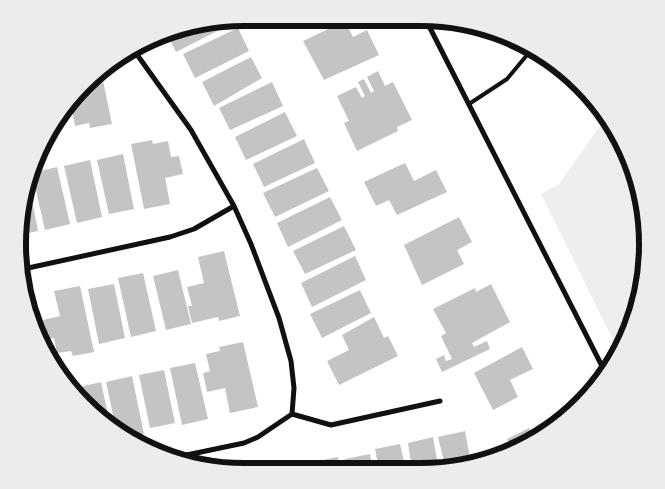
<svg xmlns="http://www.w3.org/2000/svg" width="665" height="489" font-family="'PT Serif',serif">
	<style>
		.green { fill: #eee }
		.building { fill: #c4c4c4 }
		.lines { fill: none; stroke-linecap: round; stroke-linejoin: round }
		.service { stroke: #111; stroke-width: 4 }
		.minor { stroke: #111; stroke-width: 5 }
		.rim { fill: none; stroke: #111; stroke-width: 6 }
	</style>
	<rect width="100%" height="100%" fill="#fff"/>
	<path class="green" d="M606,117L640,185L646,274L619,352L541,194L559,184Z"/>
	<path class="building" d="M222,20L225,27L176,52L167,34L185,25Z
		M345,21L353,37L367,30L379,55L324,80L303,41Z
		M238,28L249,51L195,78L183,54Z
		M251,57L262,78L214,106L202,82Z
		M101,71L112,124L90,128L89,123L75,126L72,109H64L74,95Z
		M378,71L385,86L393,82L412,120L397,127L398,131L357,151L344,123L349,121L337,96L356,87L362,98L365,96L358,82L364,79L371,93L374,91L367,77Z
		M272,82L283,106L230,130L219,108Z
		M285,112L297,136L246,160L235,137Z
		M60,115L62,124L53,126Z
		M304,139L315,163L264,187L253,164Z
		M152,140L153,144L168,141L171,157L179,156L183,174L165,178L170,204L144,209L131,144Z
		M123,154L134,209L109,214L97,160Z
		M90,160L102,217L77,223L64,166Z
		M405,163L414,181L436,170L447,192L397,215L389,200L376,206L364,182Z
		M57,167L70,224L45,230L32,173Z
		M317,168L329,191L275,217L263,193Z
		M29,185L38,231L19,235V215Z
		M330,197L342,220L288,247L277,223Z
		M459,217L472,242L457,250L464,264L422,285L404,245Z
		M344,226L356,250L305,274L293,251Z
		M224,251L240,316L219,321L218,317L192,323L188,306H192L187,287L204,283L198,257Z
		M355,256L366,280L312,307L301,283Z
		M178,270L191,324L166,330L153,276Z
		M143,273L156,331L131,337L118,278Z
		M114,284L125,338L99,344L88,289Z
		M491,284L510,322L472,343L474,347L487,341L490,349L442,372L436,359L444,355L446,361L452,359L441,336L446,333L433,309L475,288L476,292Z
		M80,286L94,352L73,356L71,351L57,353L54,338L47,339L43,320L60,316L54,291Z
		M360,290L371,313L322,338L310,314Z
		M33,300L42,344L35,332L27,302Z
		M374,317L384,338L388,336L398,356L339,385L327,361L349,350L342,335Z
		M243,342L258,407L230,413L225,388L207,392L203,373L210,371L206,354L220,351L219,347Z
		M522,347L533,369L510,380L518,397L493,410L474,373Z
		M195,363L208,419L182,425L170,368Z
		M164,370L175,423L150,428L139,375Z
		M132,376L144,434L130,437L115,424L106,382Z
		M101,382L109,419L76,392L75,388Z
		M529,428L534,439L513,451L507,439Z
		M465,431L471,464L446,470L438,437Z
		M433,437L439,470H412L408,443Z
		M400,444L406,470H379L375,449Z
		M370,454L373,470H346L345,459Z
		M338,457L340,470H314L312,462Z
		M305,461L308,470L281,471L280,466Z"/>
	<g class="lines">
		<path class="service" d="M469,104L507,79L532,49"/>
		<path class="minor" d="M428,24L605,372
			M133,49L191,130L234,206L251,244L279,318L291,361L294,388L292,414
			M19,270L170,237L194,229L234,206
			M292,414L331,425L440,401
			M177,457L244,443L258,437L292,414"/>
	</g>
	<path d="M0 0H665V489H0ZM244 26H421A218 218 0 0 1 639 244V245A218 218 0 0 1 421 463H244A218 218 0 0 1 26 245V244A218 218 0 0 1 244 26Z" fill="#ececec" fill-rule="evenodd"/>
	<path class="rim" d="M244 26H421A218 218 0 0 1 639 244V245A218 218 0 0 1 421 463H244A218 218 0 0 1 26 245V244A218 218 0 0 1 244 26Z"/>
</svg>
